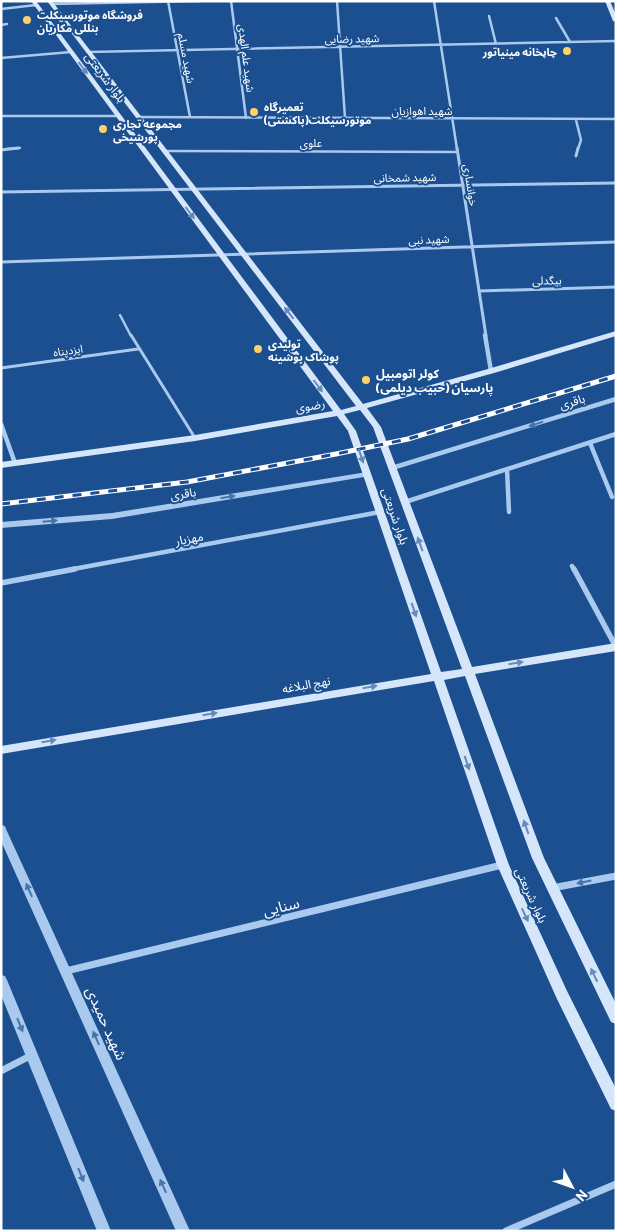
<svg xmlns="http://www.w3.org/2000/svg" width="617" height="1232" font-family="Barlow,'Noto Sans Arabic',sans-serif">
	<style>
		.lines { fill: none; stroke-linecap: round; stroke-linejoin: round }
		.service-far1 { stroke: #a9c9ee; stroke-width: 2.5 }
		.service { stroke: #a9c9ee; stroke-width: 3 }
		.minor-far4 { stroke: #a9c9ee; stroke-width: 2.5 }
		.minor-far3 { stroke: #a9c9ee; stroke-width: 3 }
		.minor-far2 { stroke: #a9c9ee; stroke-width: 4.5 }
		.minor-far1 { stroke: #a9c9ee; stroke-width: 5.5 }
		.minor { stroke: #a9c9ee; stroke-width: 7 }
		.tertiary { fill: #a9c9ee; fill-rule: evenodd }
		.secondary { fill: #d6e6fa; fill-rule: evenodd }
		.rail-casing { stroke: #fff; stroke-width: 5 }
		.rail { stroke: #1b4f8f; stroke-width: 3; stroke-dasharray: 9; stroke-linecap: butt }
		.oneway { fill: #668bba }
		.oneway2 { fill: #4674ac }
		.poi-dot { fill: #ffd166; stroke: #1b4f8f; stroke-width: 2 }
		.labels { text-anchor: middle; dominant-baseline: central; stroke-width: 4; stroke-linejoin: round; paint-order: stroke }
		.far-poi-label { font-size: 11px; font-weight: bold; fill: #fff; stroke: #1b4f8f; text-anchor: start }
		.far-street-label { font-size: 11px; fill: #fff; stroke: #1b4f8f }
		.street-label { font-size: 12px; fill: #fff; stroke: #1b4f8f }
		.poi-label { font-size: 12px; font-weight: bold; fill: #fff; stroke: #1b4f8f; text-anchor: start }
		.near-street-label { font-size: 15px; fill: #fff; stroke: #1b4f8f }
	</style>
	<rect width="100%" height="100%" fill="#1b4f8f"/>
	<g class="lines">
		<path class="service-far1" d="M164,151L457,152
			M120,315L131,336"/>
		<path class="service" d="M131,335L195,438
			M1,368L138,349"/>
		<path class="minor-far4" d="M168,1L190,117
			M231,1L246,118
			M337,1L345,118
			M434,1L457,149
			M51,4L200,1
			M1,9L36,5
			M489,16L496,44
			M556,18L570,42
			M1,25L7,24
			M88,52L616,41
			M1,58L71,52
			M1,116H118
			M138,117L616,119
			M576,120L581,140L578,149
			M6,149L20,148"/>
		<path class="minor-far3" d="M457,148L486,336
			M1,150L18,148
			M576,156L578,148
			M1,192L616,183
			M1,262L616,242
			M479,291L616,287"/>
		<path class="minor-far2" d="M485,335L491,371
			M1,424L15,463
			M590,443L612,497
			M392,468L616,399
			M507,469L509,512
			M405,502L616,434
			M572,566L574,570
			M68,570L380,512"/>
		<path class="minor-far1" d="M574,569L616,647
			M1,583L75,569"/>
		<path class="minor" d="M552,888L616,876
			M66,971L502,865
			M1,1071L32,1055
			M506,1231L616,1184"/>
		<path class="tertiary" d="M367,472L371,474L370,476L112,519L1,528V522L112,513Z
			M1,825L5,826L6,829L190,1231H176L1,841Z
			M1,975L5,976L7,980L111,1231H97L1,995Z"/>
		<path class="secondary" d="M31,1H36L341,410L356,406L47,1H52L363,404L488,369L616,331V336L494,373L367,408L381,427L472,667L616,643V651L475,674L544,858L616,1004V1024L611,1022L532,858L465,676L444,680L509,865L567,991L616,1089V1111L611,1109L557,999L497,865L434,681L1,754V746L431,674L348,431L337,416L195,441L1,468V462L195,435L333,411ZM360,410L373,427L462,669L441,672L356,431L344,414Z
			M605,1H610L616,15V22L613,21Z"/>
		<g class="rail-casing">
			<path id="rail" d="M1,504L187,482L336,454L408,439L616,376"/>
		</g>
		<use href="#rail" class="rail"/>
	</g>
	<defs><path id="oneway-solid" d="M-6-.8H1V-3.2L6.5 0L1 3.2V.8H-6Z" transform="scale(1.25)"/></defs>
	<g class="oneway">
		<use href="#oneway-solid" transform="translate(83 68) rotate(53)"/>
		<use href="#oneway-solid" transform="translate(190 213) rotate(53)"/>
		<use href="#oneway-solid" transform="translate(289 313) rotate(-128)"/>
		<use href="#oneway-solid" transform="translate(318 386) rotate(53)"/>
		<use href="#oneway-solid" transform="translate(361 456) rotate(71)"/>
		<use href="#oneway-solid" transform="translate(420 544) rotate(-110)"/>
		<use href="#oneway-solid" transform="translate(414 610) rotate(71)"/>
		<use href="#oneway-solid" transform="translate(516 663) rotate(-9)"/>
		<use href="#oneway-solid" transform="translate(370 687) rotate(-10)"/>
		<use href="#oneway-solid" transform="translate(210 714) rotate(-10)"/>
		<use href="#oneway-solid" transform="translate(49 741) rotate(-10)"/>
		<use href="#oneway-solid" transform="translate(467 763) rotate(71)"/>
		<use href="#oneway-solid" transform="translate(526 827) rotate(-110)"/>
		<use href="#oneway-solid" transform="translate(525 915) rotate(65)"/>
		<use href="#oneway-solid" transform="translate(594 975) rotate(-116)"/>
	</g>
	<g class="oneway2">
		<use href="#oneway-solid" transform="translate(536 424) rotate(163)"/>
		<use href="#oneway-solid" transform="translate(228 497) rotate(-9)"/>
		<use href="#oneway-solid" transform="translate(50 521) rotate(-5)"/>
		<use href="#oneway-solid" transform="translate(584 882) rotate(169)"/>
		<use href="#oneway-solid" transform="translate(29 890) rotate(-114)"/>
		<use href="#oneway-solid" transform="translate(20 1025) rotate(68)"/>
		<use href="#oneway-solid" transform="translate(96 1038) rotate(-114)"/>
		<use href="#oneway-solid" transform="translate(81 1175) rotate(68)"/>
		<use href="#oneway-solid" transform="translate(163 1186) rotate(-114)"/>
	</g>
	<g class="poi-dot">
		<circle cx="27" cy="20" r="5"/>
		<circle cx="567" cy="51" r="5"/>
		<circle cx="254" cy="112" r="5"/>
		<circle cx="103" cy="129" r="5"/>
		<circle cx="258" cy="349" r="5"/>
		<circle cx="366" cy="380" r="5"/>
	</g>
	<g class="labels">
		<g class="far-poi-label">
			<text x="37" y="14">فروشگاه موتورسیکلت<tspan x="37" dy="13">بنللی مکاریان</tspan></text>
			<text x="557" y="51" text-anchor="end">چاپخانه مینیاتور</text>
			<text x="264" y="106">تعمیرگاه<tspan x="264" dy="13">موتورسیکلت(پاکشتی)</tspan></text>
			<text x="113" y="123">مجموعه تجاری<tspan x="113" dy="13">پورشیخی</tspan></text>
			<text x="268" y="343">تولیدی<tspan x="268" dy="13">پوشاک پوشینه</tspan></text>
		</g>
		<g class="far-street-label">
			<text transform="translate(352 38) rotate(-1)">شهید رضایی</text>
			<text transform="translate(187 58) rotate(79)">شهید مسلم</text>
			<text transform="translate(247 58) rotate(83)">شهید علم الهدی</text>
			<text x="422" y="110">شهید اهوازیان</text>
			<text x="311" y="142">علوی</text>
			<text transform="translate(405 177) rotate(-1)">شهید شمخانی</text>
			<text transform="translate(471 185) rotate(81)">خوانساری</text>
			<text transform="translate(429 239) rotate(-2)">شهید نبی</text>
			<text transform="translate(547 280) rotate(-1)">بیگدلی</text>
			<text transform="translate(68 350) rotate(-8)">ایزدپناه</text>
		</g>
		<g class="street-label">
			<text transform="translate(106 77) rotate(53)">بلوار شریعتی</text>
			<text transform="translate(572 401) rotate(-17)">باقری</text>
			<text transform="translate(310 405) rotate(-10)">رضوی</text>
			<text transform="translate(183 493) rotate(-9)">باقری</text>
			<text transform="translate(396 516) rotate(71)">بلوار شریعتی</text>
			<text transform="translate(189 538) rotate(-11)">مهزیار</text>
			<text transform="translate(306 684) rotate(-10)">نهج البلاغه</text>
			<text transform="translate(532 895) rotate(65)">بلوار شریعتی</text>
		</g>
		<g class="poi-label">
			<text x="376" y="373">کولر اتومبیل<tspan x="376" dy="14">پارسیان (حبیب دیلمی)</tspan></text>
		</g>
		<g class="near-street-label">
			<text transform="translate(281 906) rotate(-14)">سنایی</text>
			<text transform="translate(107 1023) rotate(66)">شهید حمیدی</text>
		</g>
	</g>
	<rect width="617" height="1232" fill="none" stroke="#ffffff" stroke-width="5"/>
	<g transform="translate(572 1187) rotate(131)" stroke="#1b4f8f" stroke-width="4" paint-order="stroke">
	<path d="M0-4L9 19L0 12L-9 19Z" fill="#ffffff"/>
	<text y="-8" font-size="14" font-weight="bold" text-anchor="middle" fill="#ffffff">N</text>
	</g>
</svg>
